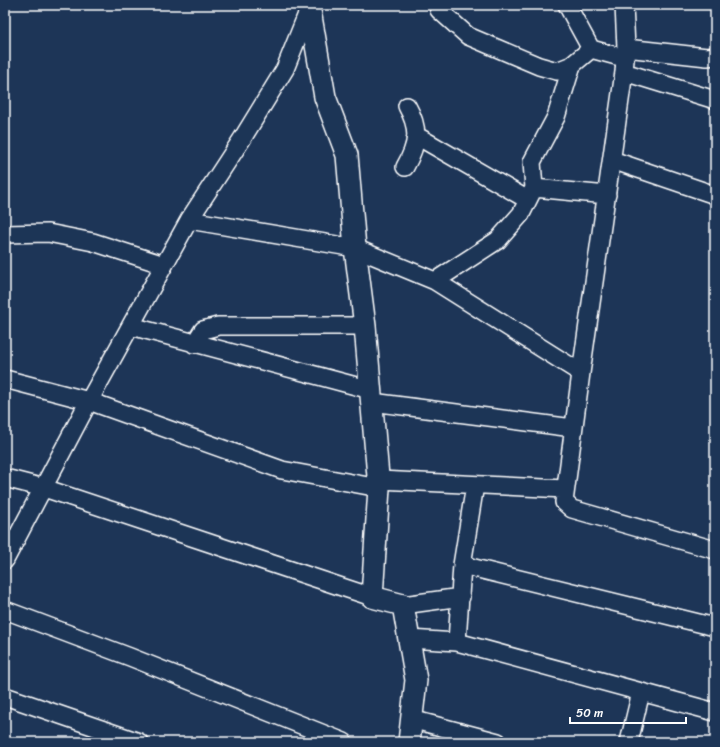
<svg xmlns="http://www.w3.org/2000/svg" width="720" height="747" font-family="Sriracha,sans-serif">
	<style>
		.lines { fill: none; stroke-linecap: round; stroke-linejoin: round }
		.minor-casing { stroke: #fff; stroke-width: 20 }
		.tertiary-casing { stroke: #fff; stroke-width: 24 }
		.minor { stroke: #1d3557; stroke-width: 17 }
		.tertiary { stroke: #1d3557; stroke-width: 21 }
	</style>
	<rect width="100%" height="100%" fill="#1d3557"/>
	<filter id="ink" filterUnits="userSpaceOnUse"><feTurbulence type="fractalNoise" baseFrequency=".025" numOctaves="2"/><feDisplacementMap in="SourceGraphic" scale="8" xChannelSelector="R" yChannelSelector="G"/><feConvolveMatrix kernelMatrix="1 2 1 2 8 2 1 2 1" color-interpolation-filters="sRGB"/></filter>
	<g filter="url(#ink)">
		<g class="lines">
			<g class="minor-casing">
				<path id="minor" d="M438,5L439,10L468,36L539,66L557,71L572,65L591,49
					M567,5L591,49L624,58
					M309,9L285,69L242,139L189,220L355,248L435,281L581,373L564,502L572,509L715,550
					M626,48L707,57L715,56
					M624,72L715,100
					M417,136L528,200
					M612,160L715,195
					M405,167C418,144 420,129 407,106
					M534,188L607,195
					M5,234L48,233L93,242L164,265
					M435,281L498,240L521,214L534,188L532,162L556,117L572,65
					M131,326L371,390
					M194,344L203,330L218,326H365
					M581,373L624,72L626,48L624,5
					M5,379L89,401L282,470L379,488
					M372,402L573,428
					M5,478L44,488L372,597
					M379,480L565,489
					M5,560L89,401L189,220
					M462,565L715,627
					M403,605L461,597
					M5,610L130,657L344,742
					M409,639L457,642L715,712
					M457,642L462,565L475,485
					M5,696L139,742
					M411,719L498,742
					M629,742L641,692"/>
			</g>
			<g class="tertiary-casing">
				<path id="tertiary" d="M309,5L325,97L347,155L355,248L365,326L379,488L372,597L403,605L416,680L409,742"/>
			</g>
			<use href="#minor" class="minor"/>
			<use href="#tertiary" class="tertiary"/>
		</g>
	</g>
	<rect width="720" height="747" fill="none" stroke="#1d3557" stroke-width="20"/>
	<rect x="10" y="10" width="700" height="727" fill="none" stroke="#fff" stroke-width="1.5" filter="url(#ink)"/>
	<path d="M570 717v6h116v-6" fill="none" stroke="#ffffff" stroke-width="2"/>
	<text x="576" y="717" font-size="12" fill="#ffffff" stroke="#1d3557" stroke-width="3" paint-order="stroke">50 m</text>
</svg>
